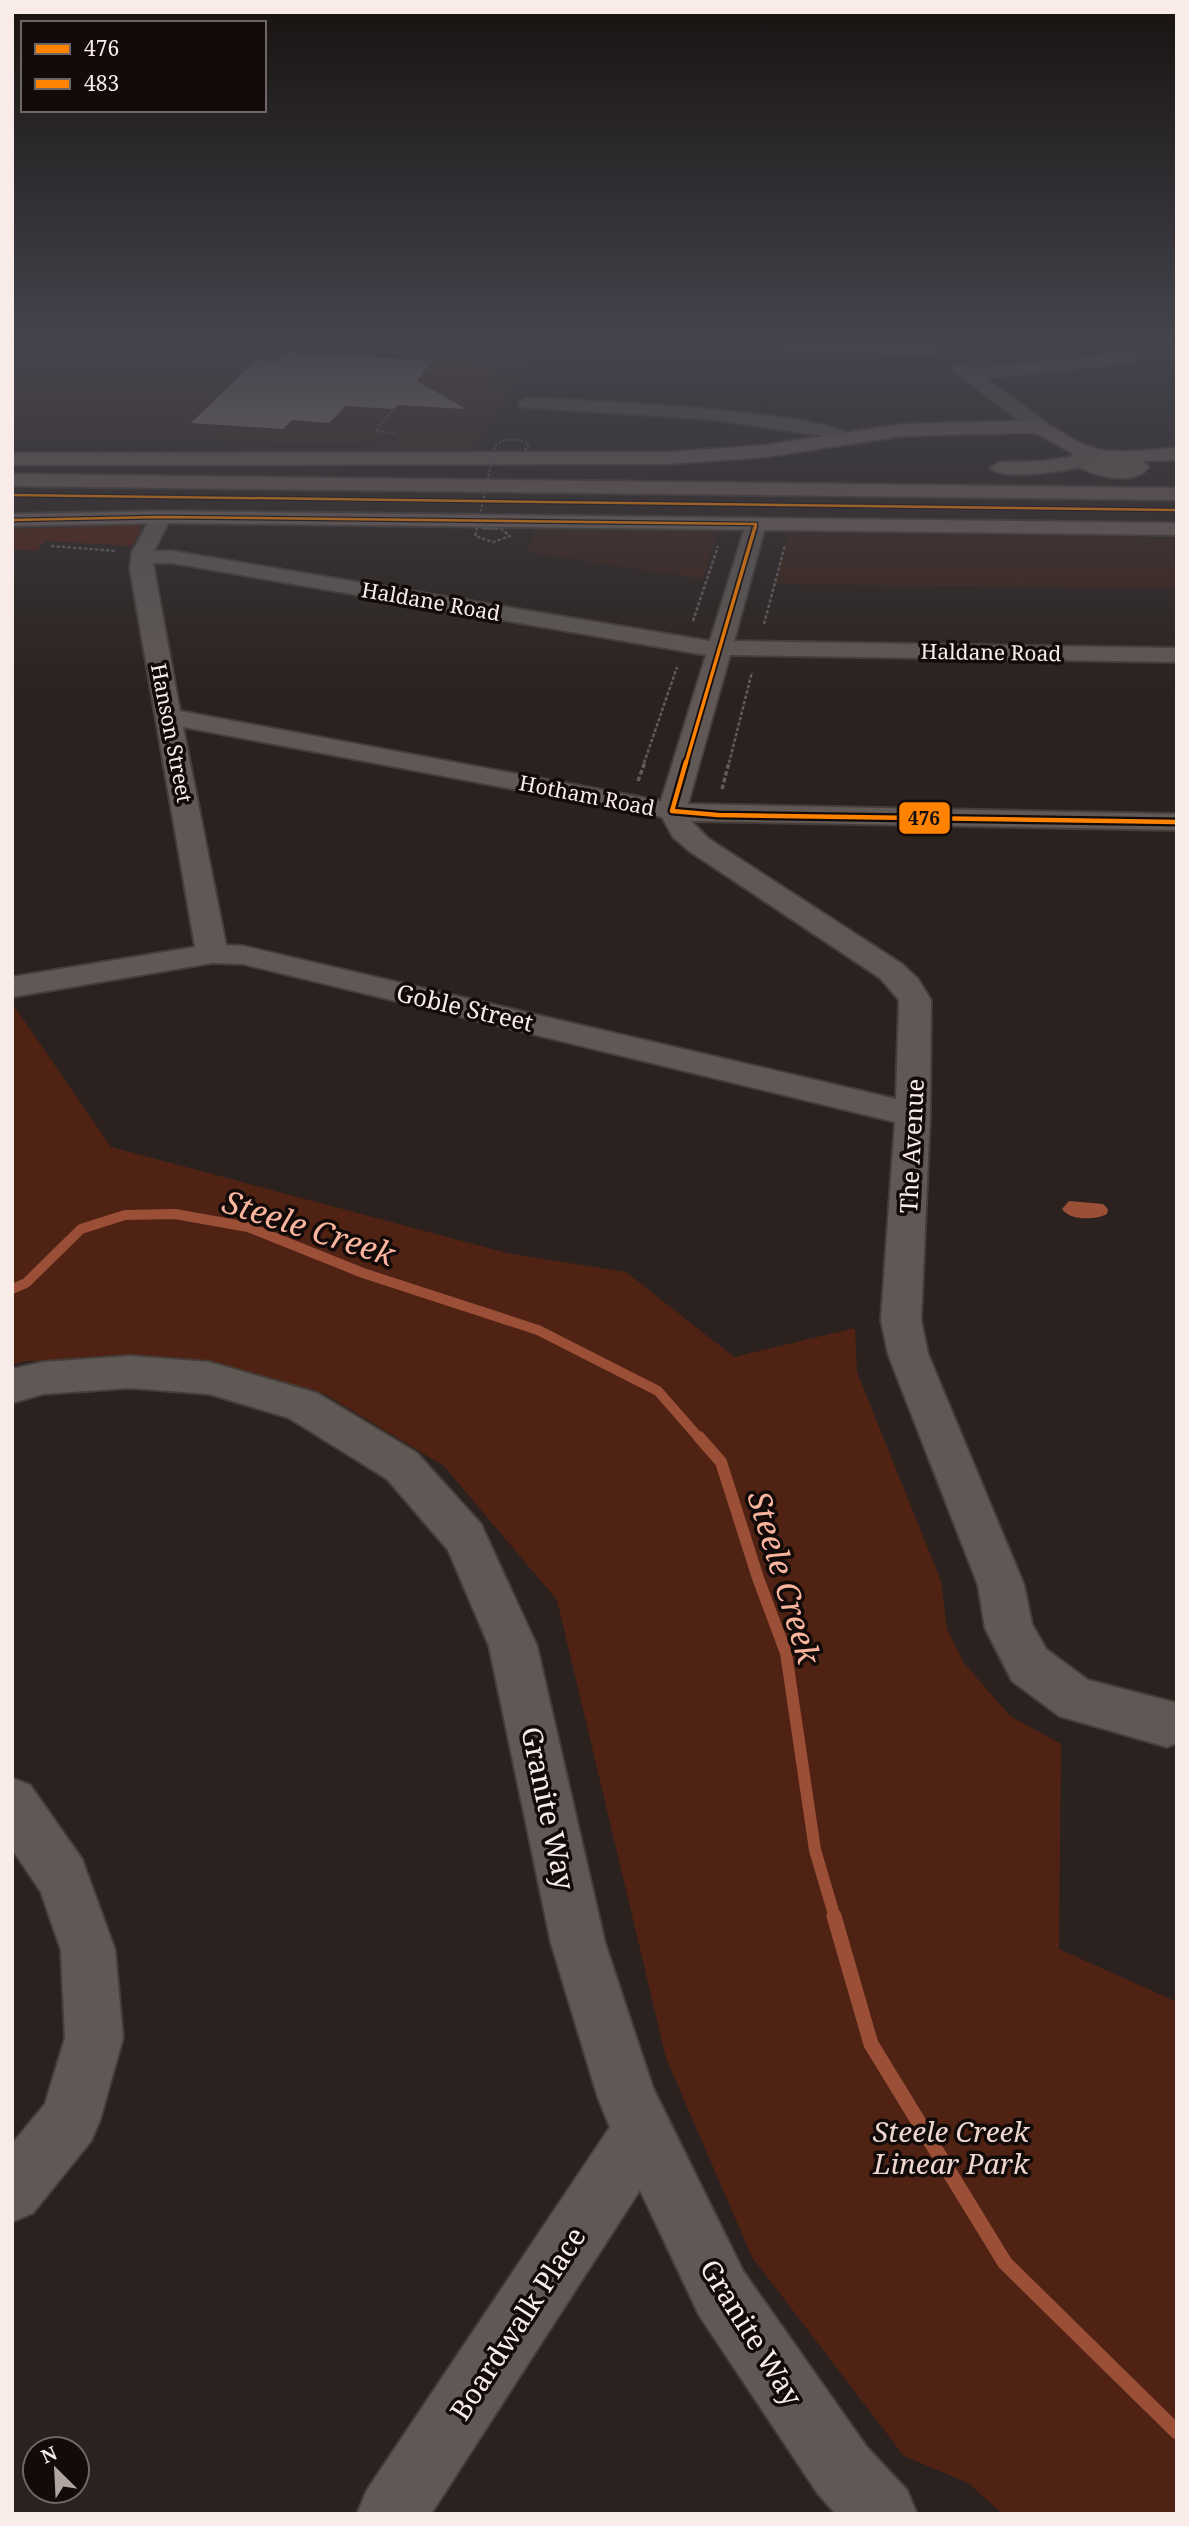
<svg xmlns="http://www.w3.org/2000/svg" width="1189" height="2526" font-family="'Noto Serif',serif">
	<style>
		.built { fill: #3b241d }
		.green { fill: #4f2214 }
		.water { fill: #9b4f37 }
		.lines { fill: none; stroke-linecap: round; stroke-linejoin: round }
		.stream-far2 { stroke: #9b4f37; stroke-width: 10 }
		.stream-far1 { stroke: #9b4f37; stroke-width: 12 }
		.stream { stroke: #9b4f37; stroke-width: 15 }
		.building { fill: #8c7d78 }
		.minor-casing { stroke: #453d39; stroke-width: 4 }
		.major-casing { stroke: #453d39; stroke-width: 4 }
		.highway-casing { stroke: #453d39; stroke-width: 4 }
		.path-far2 { stroke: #625b59; stroke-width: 2; stroke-dasharray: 2.5 2; stroke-linecap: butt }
		.path-far1 { stroke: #625b59; stroke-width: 2.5; stroke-dasharray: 3.5 2; stroke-linecap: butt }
		.path { stroke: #625b59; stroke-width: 3.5; stroke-dasharray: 4.5 2.5; stroke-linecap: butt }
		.minor { fill: #605855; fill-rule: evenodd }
		.major { fill: #70605b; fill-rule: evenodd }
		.highway { fill: #6f5c56; fill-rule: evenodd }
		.path-bridge-far1 { stroke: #625b59; stroke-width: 2; stroke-dasharray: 2.5 2; stroke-linecap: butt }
		.path-bridge { stroke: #625b59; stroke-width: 2.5; stroke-dasharray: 3.5 2; stroke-linecap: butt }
		.bus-1-far2-casing { stroke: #130b09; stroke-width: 5 }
		.bus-1-far1-casing { stroke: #130b09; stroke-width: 7 }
		.bus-1-casing { stroke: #130b09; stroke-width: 9 }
		.bus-2-casing { stroke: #130b09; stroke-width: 5 }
		.bus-1-far2 { stroke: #ff8200; stroke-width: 2.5 }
		.bus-1-far1 { stroke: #ff8200; stroke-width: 3.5 }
		.bus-1 { stroke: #ff8200; stroke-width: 4.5 }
		.bus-2 { stroke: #ff8200; stroke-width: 2.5 }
		.labels { text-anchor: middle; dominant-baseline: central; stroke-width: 7; stroke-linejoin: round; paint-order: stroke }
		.far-street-label { font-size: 21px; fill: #f9ece8; stroke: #130b09 }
		.street-label { font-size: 24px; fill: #f9ece8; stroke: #130b09 }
		.near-street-label { font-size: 28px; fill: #f9ece8; stroke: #130b09 }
		.near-park-label { font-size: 28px; font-style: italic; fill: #efd7cf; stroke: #130b09 }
		.near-water-label { font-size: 32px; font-style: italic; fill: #fbb59f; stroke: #130b09 }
		.line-badge { stroke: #130b09; stroke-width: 2.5 }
		.pale-badge-label { font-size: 19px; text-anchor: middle; font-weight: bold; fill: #111 }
	</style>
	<rect width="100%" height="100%" fill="#2b221f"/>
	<path class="built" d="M12,344H544L471,451L178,438L12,437Z
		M536,527L719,529L703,579L526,552Z
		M788,533L1177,538V589L776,584Z"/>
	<path class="green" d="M436,358L502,363L484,388L414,384Z
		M141,525V532L132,546L46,541L36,551L12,549V529Z
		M12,1003L111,1147L507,1253L626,1272L734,1357L855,1328L857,1372L941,1581L947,1629L964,1663L1010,1716L1061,1744L1059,1949L1177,2002V2514H1003L968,2483L904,2456L752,2257L666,2058L557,1600L444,1466L325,1394L187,1360L26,1361L12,1365Z"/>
	<path class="water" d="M1069,1201L1103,1204L1108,1209L1107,1214C1096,1220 1070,1221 1062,1209Z"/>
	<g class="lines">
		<path class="stream-far2" d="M12,1289L26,1283L81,1229L125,1215L175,1214L248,1227L363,1273L538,1330L658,1391L700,1439"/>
		<path class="stream-far1" d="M699,1437L721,1462L758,1578L786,1653L815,1850L835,1918"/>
		<path class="stream" d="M834,1916L871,2044L1005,2263L1177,2432"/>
	</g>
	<path class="building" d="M284,352L432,361L417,381L466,409L398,405L394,409L346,406L329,423L292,420L283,429L191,423L256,360L275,361Z"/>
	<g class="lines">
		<g class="minor-casing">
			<path id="minor" d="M776,344C797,342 932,340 941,350L933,355L784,349Z
				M1129,353L1135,354L1137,358L1135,362L984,378L1047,423L1049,427L1047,431H1033L951,369L960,364L972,369Z
				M527,398C574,400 833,411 854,438L845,444L826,436L708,419L521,407L518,403Z
				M161,511L168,513L171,517L154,551H172L710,641L746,524L749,520H763L766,524L734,641L1177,648V662L730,655L688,804L1177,814V830L691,821L709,839L902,964L918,979L931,1000L930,1115L921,1320L928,1354L1024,1585L1032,1624L1046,1649L1088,1680L1177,1703V1743L1167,1747L1059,1716L1012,1681L985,1628L978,1585L888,1354L881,1320L895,1122L243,964L212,963L12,997V977L195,947L130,569L132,552L151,517L154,513ZM153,563H172L706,655L661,801L180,711ZM183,727L662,817L673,837L689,851L880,978L899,1000L896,1099L243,946L226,945Z
				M130,1356L209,1362L317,1393L417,1453L481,1524L537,1646L605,1943L653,2088L743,2271L866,2446L907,2490L917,2514H836L818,2494L699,2315L640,2190L431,2514H357L367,2490L610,2127L598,2098L551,1943L489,1646L448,1550L387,1479L289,1418L209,1394L130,1388L43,1394L12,1403V1369L43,1362Z
				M12,1778L30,1785L82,1859L115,1950L123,2038L100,2120L91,2141L33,2213L12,2222V2144L45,2104L65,2038L61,1950L41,1892L12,1849Z"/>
		</g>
		<g class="major-casing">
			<path id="major" d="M1021,421C1055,421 1060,435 1088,446C1114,456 1149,449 1177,448V460L1143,461L1149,467C1132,489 1090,474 1070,463L1067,459L1074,454L1036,433H1021L902,436L766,457L668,464L12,465V453L668,452L766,445L902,424Z
				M161,511L1177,523V535L161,523L12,526V514Z"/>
		</g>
		<g class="highway-casing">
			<path id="highway" d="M1082,455L1089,457L1092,461L1089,465C1071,470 1002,482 990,468L1000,462L1044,461Z
				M12,474L1177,488V500L12,486Z"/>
		</g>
		<path class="path-far2" d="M236,344L285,347L287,344
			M338,344L333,346L358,344
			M379,344L433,349L463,346L476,357L501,358L510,345L520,344
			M707,344L761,347
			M286,346L343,350
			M386,352L479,359
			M392,411L376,431L396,433"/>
		<path class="path-far1" d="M51,546L116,551
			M693,621L718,546
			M764,624L785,545
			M644,763L677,667
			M729,763L752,672"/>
		<path class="path" d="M638,781L645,762
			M722,789L729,762"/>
		<use href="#minor" class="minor"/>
		<use href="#major" class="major"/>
		<use href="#highway" class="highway"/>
		<path class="path-bridge-far1" d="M482,528L500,529
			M477,529L495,445C506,438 517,438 528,444V448L524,450"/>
		<path class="path-bridge" d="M477,527L475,536L493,542L510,536L501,529L482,528"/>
		<g class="bus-1-far2-casing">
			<path id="bus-1-far2" d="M12,520L161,517L756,524
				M755,529L756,524"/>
		</g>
		<g class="bus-1-far1-casing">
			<path id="bus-1-far1" d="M686,763L755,527"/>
		</g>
		<g class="bus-1-casing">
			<path id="bus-1" d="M672,811L718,815L1177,822
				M672,811L686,762"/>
		</g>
		<g class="bus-2-casing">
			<path id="bus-2" d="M12,495L1177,510"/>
		</g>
		<use href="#bus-1-far2" class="bus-1-far2"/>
		<use href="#bus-1-far1" class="bus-1-far1"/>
		<use href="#bus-1" class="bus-1"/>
		<use href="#bus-2" class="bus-2"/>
	</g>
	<linearGradient id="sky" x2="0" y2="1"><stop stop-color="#181311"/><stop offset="0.49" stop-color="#44444d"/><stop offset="1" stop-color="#44444d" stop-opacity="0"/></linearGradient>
	<rect width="1189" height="697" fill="url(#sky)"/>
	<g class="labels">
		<g class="far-street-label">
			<text transform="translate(431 601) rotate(10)">Haldane Road</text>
			<text transform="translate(991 652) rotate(1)">Haldane Road</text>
			<text transform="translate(172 733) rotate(79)">Hanson Street</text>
			<text transform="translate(587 795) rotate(11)">Hotham Road</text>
		</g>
		<g class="street-label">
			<text transform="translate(465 1007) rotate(13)">Goble Street</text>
			<text transform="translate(911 1146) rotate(-87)">The Avenue</text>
		</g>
		<g class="near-street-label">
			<text transform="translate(549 1808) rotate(78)">Granite Way</text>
			<text transform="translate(517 2323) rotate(-57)">Boardwalk Place</text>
			<text transform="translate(752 2332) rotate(58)">Granite Way</text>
		</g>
		<g class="near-park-label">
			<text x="951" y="2131">Steele Creek<tspan x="951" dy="32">Linear Park</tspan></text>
		</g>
		<g class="near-water-label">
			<text transform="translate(309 1227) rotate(18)">Steele Creek</text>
			<text transform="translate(785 1577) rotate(73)">Steele Creek</text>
		</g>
	</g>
	<rect class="line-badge" x="898" y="801" width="53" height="34" rx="7" fill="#ff8200"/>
	<g class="pale-badge-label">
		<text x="924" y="825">476</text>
	</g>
	<rect width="1189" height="2526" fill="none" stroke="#f9ece8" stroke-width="28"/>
	<rect x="21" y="21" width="245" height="91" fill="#130b09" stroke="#6f6562" stroke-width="2"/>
	<rect x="35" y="44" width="35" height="10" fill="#ff8200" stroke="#6f6562" stroke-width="2"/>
	<text x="84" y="56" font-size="21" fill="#f9ece8">476</text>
	<rect x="35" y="79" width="35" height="10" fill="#ff8200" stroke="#6f6562" stroke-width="2"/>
	<text x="84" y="91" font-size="21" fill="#f9ece8">483</text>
	<g transform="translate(56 2470) rotate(336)"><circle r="33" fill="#130b09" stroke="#6f6562" stroke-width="2"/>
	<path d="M0-5L12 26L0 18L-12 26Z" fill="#b1a5a2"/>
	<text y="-10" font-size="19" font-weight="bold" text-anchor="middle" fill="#f9ece8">N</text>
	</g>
</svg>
